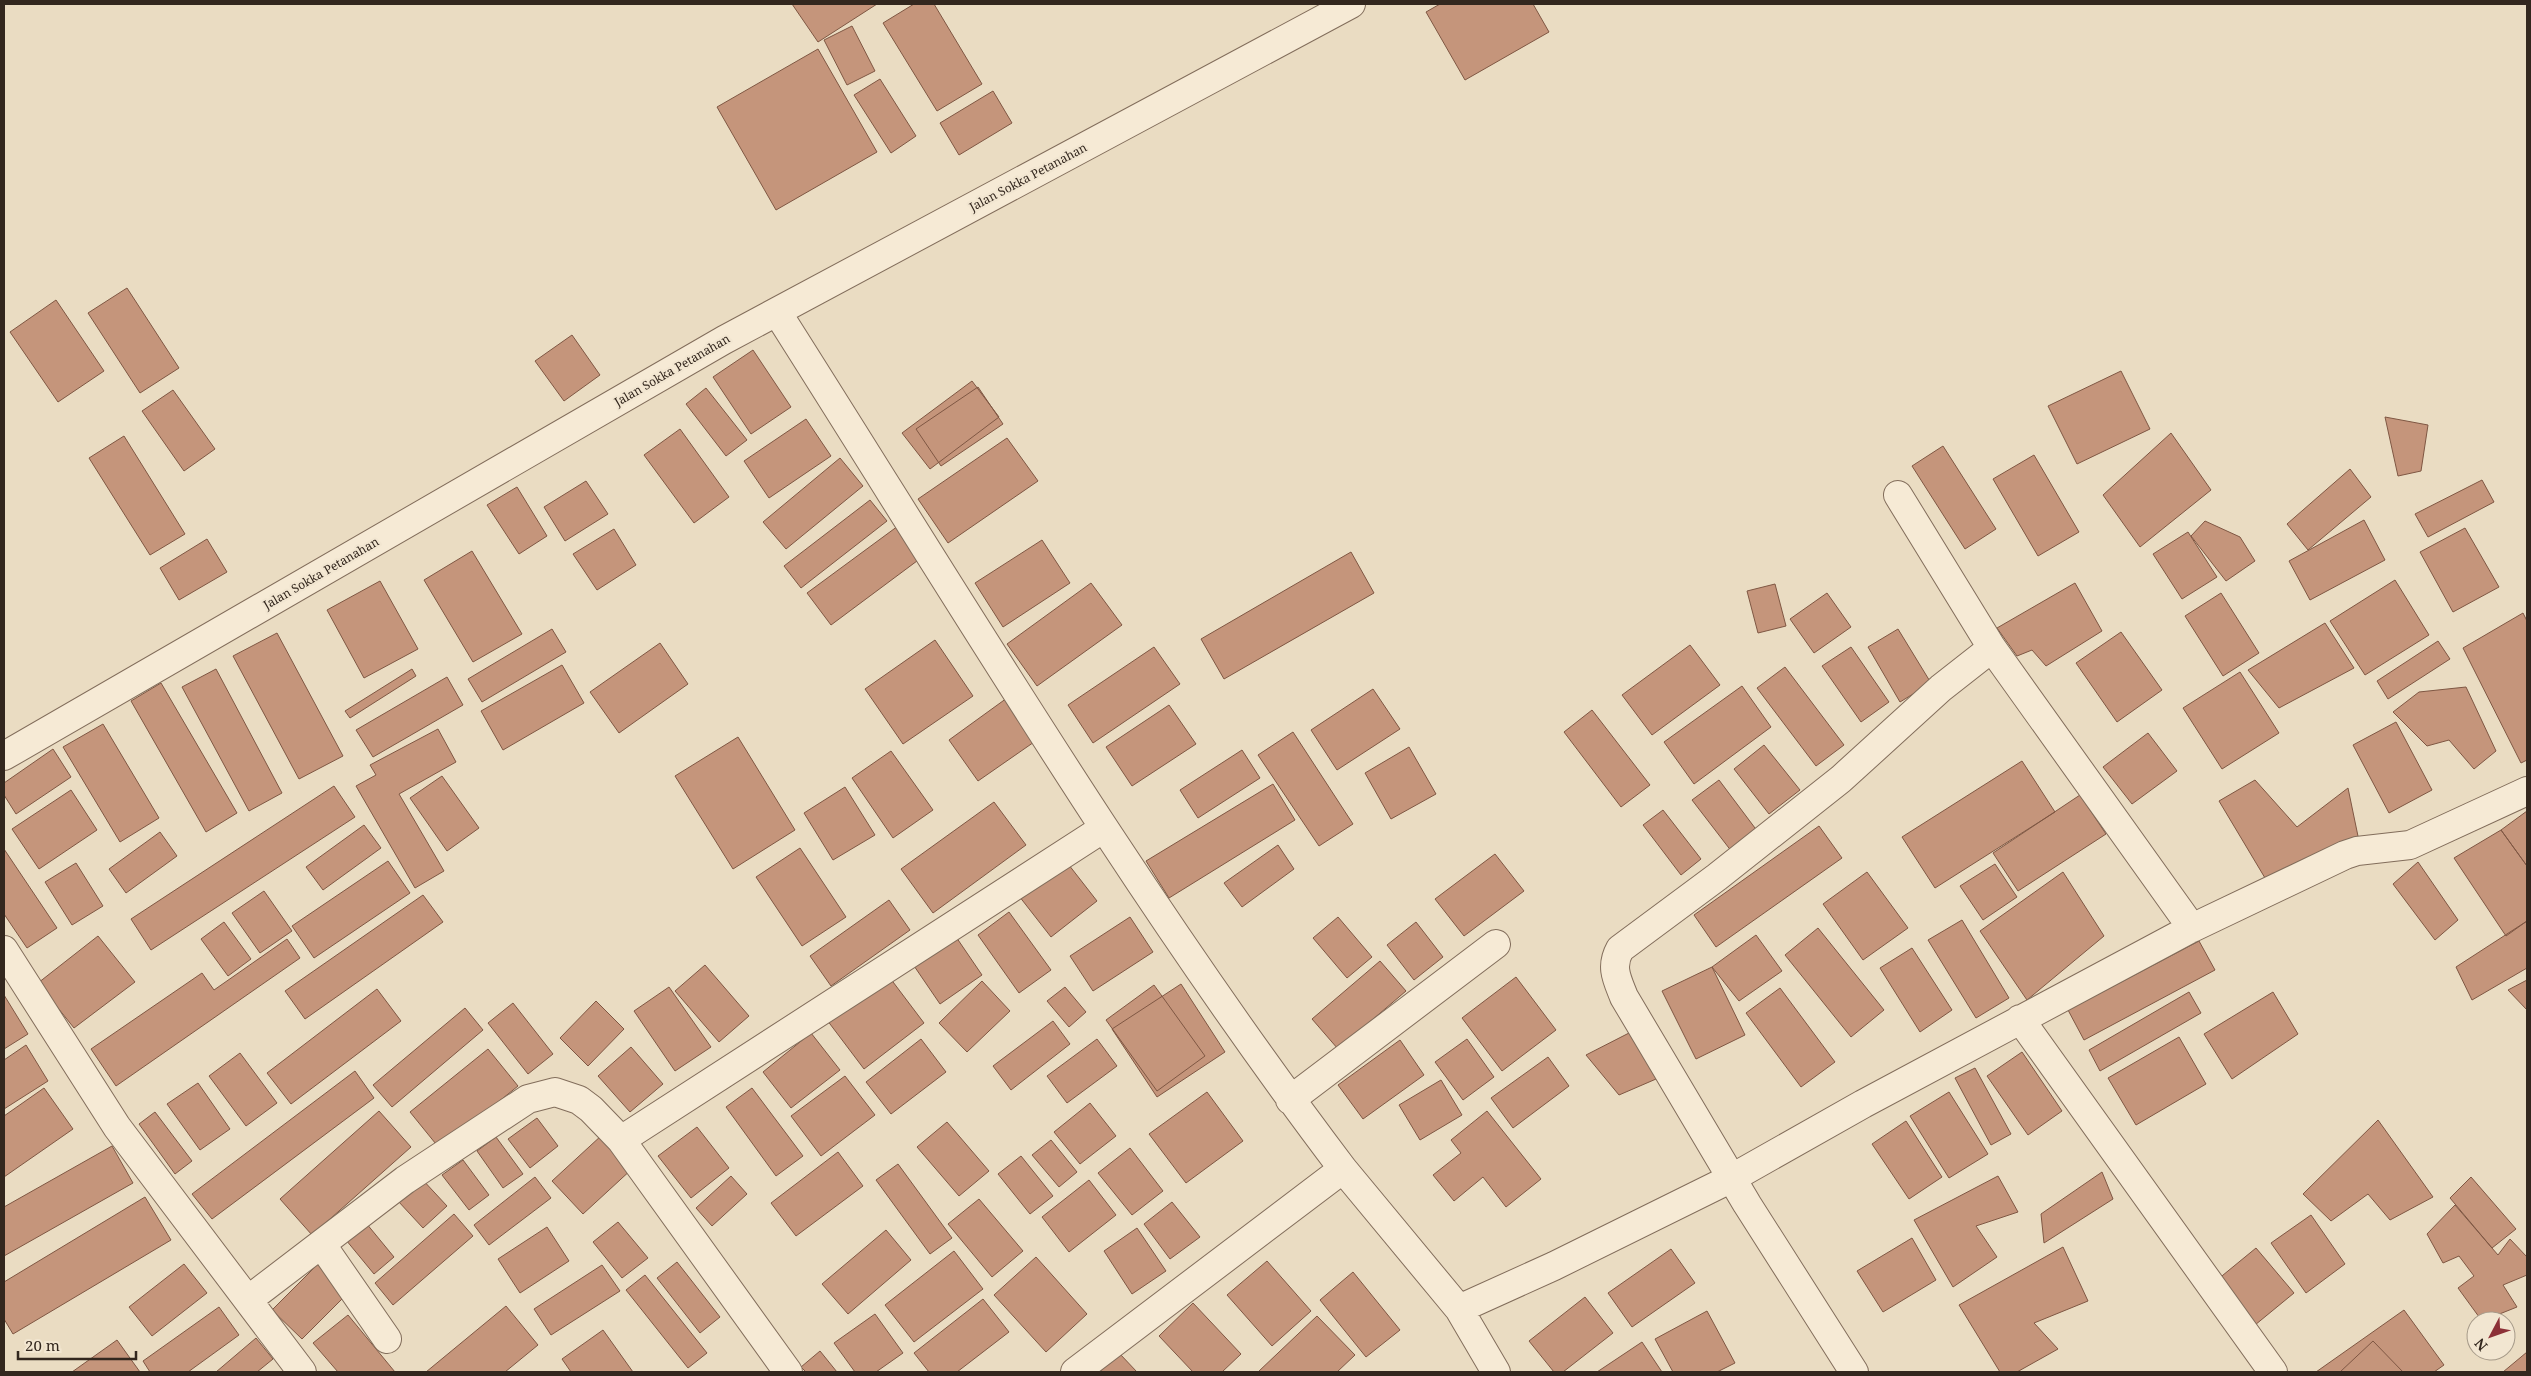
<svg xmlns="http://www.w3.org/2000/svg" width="2531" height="1376" font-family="'Noto Serif',serif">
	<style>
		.building { fill: #c5957b; stroke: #7f5743 }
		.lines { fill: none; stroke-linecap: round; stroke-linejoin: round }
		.minor-casing { stroke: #826d5b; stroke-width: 30 }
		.minor { stroke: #f6ead5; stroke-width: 28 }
		.labels { text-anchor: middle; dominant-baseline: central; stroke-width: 4.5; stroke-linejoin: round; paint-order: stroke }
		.street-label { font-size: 12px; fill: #33271e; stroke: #f2e6d1 }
	</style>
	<rect width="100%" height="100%" fill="#eadcc2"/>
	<path class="building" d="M792,4H877L818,42Z
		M914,4H934L982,84L937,111L883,23Z
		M1440,4H1533L1549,32L1465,80L1426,12Z
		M852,26L875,71L847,85L824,40Z
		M818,49L877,152L776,210L717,107Z
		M880,79L916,136L891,153L854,95Z
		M993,91L1012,123L959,155L940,123Z
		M127,288L179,368L140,393L88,313Z
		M56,300L104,371L58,402L10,332Z
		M572,335L600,375L564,401L535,361Z
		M753,350L791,407L751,434L713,377Z
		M2121,371L2150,429L2077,464L2048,406Z
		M972,381L999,417L930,469L902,433Z
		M978,387L1003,424L941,466L916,429Z
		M706,388L747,440L726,456L686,404Z
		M173,390L215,449L184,471L142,411Z
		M2385,417L2428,425L2421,471L2398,476Z
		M806,419L831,456L769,498L744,461Z
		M680,429L729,497L694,523L644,455Z
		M2171,433L2211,490L2140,547L2103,495Z
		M124,436L185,534L150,555L89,458Z
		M1007,438L1038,481L948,543L918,499Z
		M1943,446L1996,529L1965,549L1912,466Z
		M2034,455L2079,532L2038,556L1993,479Z
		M840,458L863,486L786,549L763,522Z
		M2350,469L2371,497L2308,550L2287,524Z
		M2482,480L2494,502L2428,537L2415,514Z
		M586,481L608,514L565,541L544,507Z
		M517,487L547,536L519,554L487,505Z
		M870,500L887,521L801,588L784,566Z
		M2364,520L2385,560L2310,600L2289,561Z
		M2205,521L2240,537L2255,561L2226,581L2191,536Z
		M898,526L921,558L831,625L807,593Z
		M2465,528L2499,587L2453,612L2420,552Z
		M614,529L636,565L597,590L573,554Z
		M2188,532L2217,577L2182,599L2153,554Z
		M207,539L227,572L179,600L160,568Z
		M1042,540L1070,583L1003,627L975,583Z
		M472,551L522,634L473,662L424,580Z
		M1351,552L1374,593L1224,679L1201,639Z
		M2395,580L2429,635L2365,675L2330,621Z
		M380,581L418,649L364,678L327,610Z
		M1091,583L1122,625L1037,686L1007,644Z
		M2075,583L2102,631L2046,666L2032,650L2017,656L1997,628Z
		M1775,584L1786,626L1758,633L1747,591Z
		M1827,593L1851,627L1814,653L1790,619Z
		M2221,593L2259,653L2223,676L2185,616Z
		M2523,613L2527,621V760L2521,763L2463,648Z
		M2325,623L2354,668L2279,708L2248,670Z
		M552,629L566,652L482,702L468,679Z
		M1898,629L1931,683L1900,702L1868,647Z
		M2121,632L2162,690L2117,722L2076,663Z
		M277,633L343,756L299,779L233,656Z
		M935,640L973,696L903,744L865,689Z
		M2438,641L2450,659L2388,699L2377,681Z
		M660,643L688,684L619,733L590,692Z
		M1690,645L1720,685L1652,735L1622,695Z
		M1154,647L1180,684L1093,743L1068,705Z
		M1851,647L1889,702L1861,722L1822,666Z
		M562,665L584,703L503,750L481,711Z
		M1785,667L1844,745L1816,766L1757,688Z
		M216,669L282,793L249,811L182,687Z
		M412,669L416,676L350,718L345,711Z
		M2240,672L2279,733L2222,769L2183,708Z
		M447,677L463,705L373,757L356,730Z
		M161,683L237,813L206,832L131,701Z
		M1742,686L1771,727L1694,784L1664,742Z
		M2466,687L2496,751L2474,769L2449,740L2427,746L2393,712L2419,692Z
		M1373,689L1400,729L1337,770L1311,730Z
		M1007,698L1037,740L978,781L949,740Z
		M1169,705L1196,744L1132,786L1106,747Z
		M1592,710L1650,785L1621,807L1564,732Z
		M2396,722L2432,790L2389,813L2353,745Z
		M103,724L159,818L120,842L63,747Z
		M438,729L456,762L399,794L444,871L415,888L356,786L376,775L370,765Z
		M1293,732L1353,824L1319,846L1258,755Z
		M2148,733L2177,771L2132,804L2103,767Z
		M738,737L795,830L733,869L675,776Z
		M1764,745L1800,790L1769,814L1734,769Z
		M1409,747L1436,794L1391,819L1365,773Z
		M53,749L71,777L16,814L4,795V783Z
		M1242,750L1260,778L1198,818L1180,790Z
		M891,751L933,810L893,838L852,778Z
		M2022,761L2055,812L1935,888L1902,837Z
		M442,776L479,828L447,851L410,798Z
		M1719,780L1758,832L1732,852L1692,800Z
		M2255,780L2297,827L2348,788L2359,841L2268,883L2219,801Z
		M1273,784L1295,820L1169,898L1146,861Z
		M334,786L355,817L151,950L131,919Z
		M845,787L875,835L833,860L804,813Z
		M71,790L97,830L39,869L12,829Z
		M2080,795L2106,834L2018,891L1993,853Z
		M994,802L1026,845L933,913L901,869Z
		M1663,810L1701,859L1681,875L1643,825Z
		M2527,811V866L2501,830Z
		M364,825L381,848L323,890L306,867Z
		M1819,826L1842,858L1716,947L1694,915Z
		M2501,830L2527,866V921L2506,936L2454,858Z
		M160,832L177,856L126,893L109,869Z
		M1278,845L1294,869L1242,907L1224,883Z
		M800,848L846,917L802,946L756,877Z
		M4,849L57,928L27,948L4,914Z
		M1495,854L1524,891L1464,936L1435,899Z
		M1065,860L1097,901L1051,937L1019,896Z
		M388,861L410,893L314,958L292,926Z
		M2418,862L2458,920L2435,940L2393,884Z
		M76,863L103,906L72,925L45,882Z
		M1995,864L2017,897L1983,920L1960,886Z
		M1867,872L1908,928L1863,960L1823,904Z
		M2063,872L2104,936L2027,1000L1980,931Z
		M264,891L292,931L260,953L232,913Z
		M423,895L443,922L305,1019L285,991Z
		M889,900L910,930L831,986L810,956Z
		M1009,912L1051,970L1019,993L978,935Z
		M1130,917L1153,952L1093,991L1070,956Z
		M1338,917L1372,957L1347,978L1313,938Z
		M1962,920L2009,998L1976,1018L1928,940Z
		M2527,921V968L2472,1000L2456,967Z
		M224,922L251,959L228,976L201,939Z
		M1416,922L1443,957L1414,980L1387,945Z
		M1818,928L1884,1010L1851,1037L1785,955Z
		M952,931L982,975L940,1004L910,960Z
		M1756,935L1782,971L1739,1001L1712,967Z
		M98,936L135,982L74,1028L38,983Z
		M287,939L300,958L116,1086L91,1049L202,973L214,990Z
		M2199,941L2215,970L2084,1040L2068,1010Z
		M1912,948L1952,1010L1920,1032L1880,968Z
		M1380,961L1406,991L1338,1049L1312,1019Z
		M705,965L749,1016L719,1042L675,991Z
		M1712,967L1745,1035L1696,1059L1662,991Z
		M887,974L924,1023L864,1069L827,1020Z
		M1516,977L1556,1030L1502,1071L1462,1018Z
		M2527,980V1010L2508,990Z
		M982,981L1010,1011L967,1052L939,1023Z
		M1181,984L1225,1052L1157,1097L1112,1029Z
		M1154,985L1205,1056L1157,1091L1106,1020Z
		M669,987L711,1047L675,1071L634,1011Z
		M1065,987L1086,1012L1069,1027L1047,1001Z
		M1780,988L1835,1062L1801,1087L1746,1013Z
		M377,989L401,1021L291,1104L267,1073Z
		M2189,992L2201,1013L2100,1071L2089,1050Z
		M2273,992L2298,1034L2232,1079L2204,1034Z
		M4,995L28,1034L4,1049Z
		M596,1001L624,1029L588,1066L560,1038Z
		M513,1003L553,1054L528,1074L488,1023Z
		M465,1008L483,1030L392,1107L373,1085Z
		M1053,1021L1070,1044L1011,1090L993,1066Z
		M811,1033L840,1070L791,1108L763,1072Z
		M1629,1033L1663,1076L1619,1095L1586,1055Z
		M2179,1037L2206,1084L2136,1125L2108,1078Z
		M921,1039L946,1072L891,1114L866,1082Z
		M1097,1039L1117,1066L1067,1103L1047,1076Z
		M1467,1039L1494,1077L1463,1100L1435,1062Z
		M1400,1040L1424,1075L1363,1119L1338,1085Z
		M26,1045L48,1081L4,1109V1060Z
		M631,1047L663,1084L630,1112L598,1076Z
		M488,1049L518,1086L440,1149L410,1112Z
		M2022,1052L2062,1111L2028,1135L1987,1076Z
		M240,1053L277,1103L246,1126L209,1076Z
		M1548,1057L1569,1086L1513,1128L1491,1098Z
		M1975,1068L2011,1134L1991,1145L1955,1078Z
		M355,1071L374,1098L212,1219L192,1194Z
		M845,1076L875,1115L821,1156L791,1116Z
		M1441,1080L1462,1115L1420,1140L1399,1105Z
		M198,1083L230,1129L200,1150L167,1104Z
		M44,1088L73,1129L4,1177V1116Z
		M752,1088L803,1156L776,1176L726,1107Z
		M1207,1092L1243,1141L1186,1183L1149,1134Z
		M1949,1092L1988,1154L1949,1178L1910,1116Z
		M1090,1103L1116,1136L1080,1164L1054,1132Z
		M379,1111L411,1147L312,1235L280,1199Z
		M1487,1111L1541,1179L1506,1207L1483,1177L1454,1201L1433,1175L1461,1153L1451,1140Z
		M155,1112L192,1161L175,1174L139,1124Z
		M537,1118L558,1146L530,1168L508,1139Z
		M2378,1120L2433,1197L2390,1220L2368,1194L2331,1221L2303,1194Z
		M1906,1121L1942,1177L1909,1199L1872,1144Z
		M947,1122L989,1171L959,1196L917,1147Z
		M697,1127L729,1168L691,1198L658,1156Z
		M602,1135L633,1168L583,1214L552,1181Z
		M496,1137L523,1174L503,1188L477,1151Z
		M1051,1140L1077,1172L1059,1187L1032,1155Z
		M112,1146L133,1183L4,1256V1207Z
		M1130,1148L1163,1191L1132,1215L1098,1173Z
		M838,1152L863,1186L796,1236L771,1203Z
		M1021,1156L1053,1196L1030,1214L998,1174Z
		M463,1160L489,1195L469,1210L442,1175Z
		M898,1164L952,1238L930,1254L876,1180Z
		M2102,1172L2113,1199L2044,1243L2041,1214Z
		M731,1176L747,1194L712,1226L696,1208Z
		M1998,1176L2018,1212L1976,1226L1997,1257L1953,1287L1914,1220Z
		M535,1177L551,1198L489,1245L474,1225Z
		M2471,1177L2516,1229L2492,1248L2450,1198Z
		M421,1178L447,1206L423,1228L398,1201Z
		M1089,1180L1116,1215L1069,1252L1042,1217Z
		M145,1197L171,1240L13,1334L4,1319V1282Z
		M979,1199L1023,1251L992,1277L948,1224Z
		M1172,1202L1200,1237L1170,1259L1144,1224Z
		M2455,1205L2498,1255L2510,1239L2527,1257V1275L2503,1285L2517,1307L2482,1321L2458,1288L2474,1276L2459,1256L2443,1263L2427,1234Z
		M454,1214L473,1236L393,1305L375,1283Z
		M2311,1215L2345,1264L2306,1293L2271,1243Z
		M618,1222L648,1258L622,1278L593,1242Z
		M366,1223L394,1257L374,1274L346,1240Z
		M547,1227L569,1261L520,1293L498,1259Z
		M1137,1228L1166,1271L1132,1294L1104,1251Z
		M886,1230L911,1260L848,1314L822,1284Z
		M1912,1238L1936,1280L1883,1312L1857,1271Z
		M2063,1247L2088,1301L2034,1323L2058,1349L2017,1372H2000L1959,1305Z
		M2256,1248L2294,1293L2255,1325L2217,1280Z
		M1671,1249L1695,1283L1632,1327L1608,1293Z
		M954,1251L983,1289L914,1342L885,1305Z
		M1036,1257L1087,1314L1046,1352L994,1295Z
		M1267,1261L1311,1311L1272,1346L1227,1295Z
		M677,1262L720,1317L700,1333L657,1278Z
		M184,1264L207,1293L152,1336L129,1307Z
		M318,1264L347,1294L302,1339L272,1310Z
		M602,1265L620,1291L551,1335L534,1309Z
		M1353,1272L1400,1330L1366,1357L1320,1300Z
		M645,1275L707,1353L688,1368L626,1290Z
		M1585,1297L1613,1333L1563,1372H1554L1529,1341Z
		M983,1299L1009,1332L957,1372H929L914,1353Z
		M1193,1303L1241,1354L1222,1372H1193L1159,1336Z
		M506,1306L538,1345L505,1372H426Z
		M219,1307L239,1335L188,1372H150L143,1361Z
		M2404,1310L2444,1365L2434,1372H2316Z
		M1707,1311L1735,1363L1717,1372H1673L1655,1339Z
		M875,1314L903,1353L876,1372H855L834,1343Z
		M348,1315L395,1372H338L313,1343Z
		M1317,1316L1355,1355L1337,1372H1258Z
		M603,1330L633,1372H571L562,1359Z
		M256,1338L273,1359L257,1372H216Z
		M117,1340L140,1372H72Z
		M2373,1341L2403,1372H2340Z
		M1642,1342L1662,1372H1597Z
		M820,1351L837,1372H806L801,1367Z
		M2527,1352V1372H2503Z
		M1120,1354L1137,1372H1099Z"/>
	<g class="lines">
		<g class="minor-casing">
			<path id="minor" d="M777,312C960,600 1136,896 1343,1169L1075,1372
				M1898,495L1992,648L2192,928
				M4,756L724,340L1351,4
				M4,950L117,1127L302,1372
				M2020,1019L2273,1372
				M1290,1100L1496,944
				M621,1140L1104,828
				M1343,1169L1459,1309L1496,1372
				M322,1245L387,1339
				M248,1300L405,1180L528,1099L555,1092L579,1100L591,1109L621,1140L788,1372
				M1459,1309L1554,1266L1732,1178L1863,1104L2192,928L2345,855L2357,851L2410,845L2527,791
				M1854,1372L1747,1204L1624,997C1617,979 1610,967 1620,949L1717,877L1841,779L1941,688L1992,648"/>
		</g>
		<use href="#minor" class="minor"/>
	</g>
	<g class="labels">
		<g class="street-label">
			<text transform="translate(1028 177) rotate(-28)">Jalan Sokka Petanahan</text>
			<text transform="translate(672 370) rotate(-30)">Jalan Sokka Petanahan</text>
			<text transform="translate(321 573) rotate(-30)">Jalan Sokka Petanahan</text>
		</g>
	</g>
	<rect width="2531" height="1376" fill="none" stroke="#33271e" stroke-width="10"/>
	<g transform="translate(2491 1336) rotate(229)"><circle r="24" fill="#f2e6d1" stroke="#a69a89"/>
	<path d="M0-4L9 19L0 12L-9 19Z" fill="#8c3037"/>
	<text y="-8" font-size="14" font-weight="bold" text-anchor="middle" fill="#33271e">N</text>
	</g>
	<path d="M18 1351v8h118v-8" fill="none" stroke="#33271e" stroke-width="2.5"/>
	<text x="25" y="1351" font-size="15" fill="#33271e" stroke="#f2e6d1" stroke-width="4" paint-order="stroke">20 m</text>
</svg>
